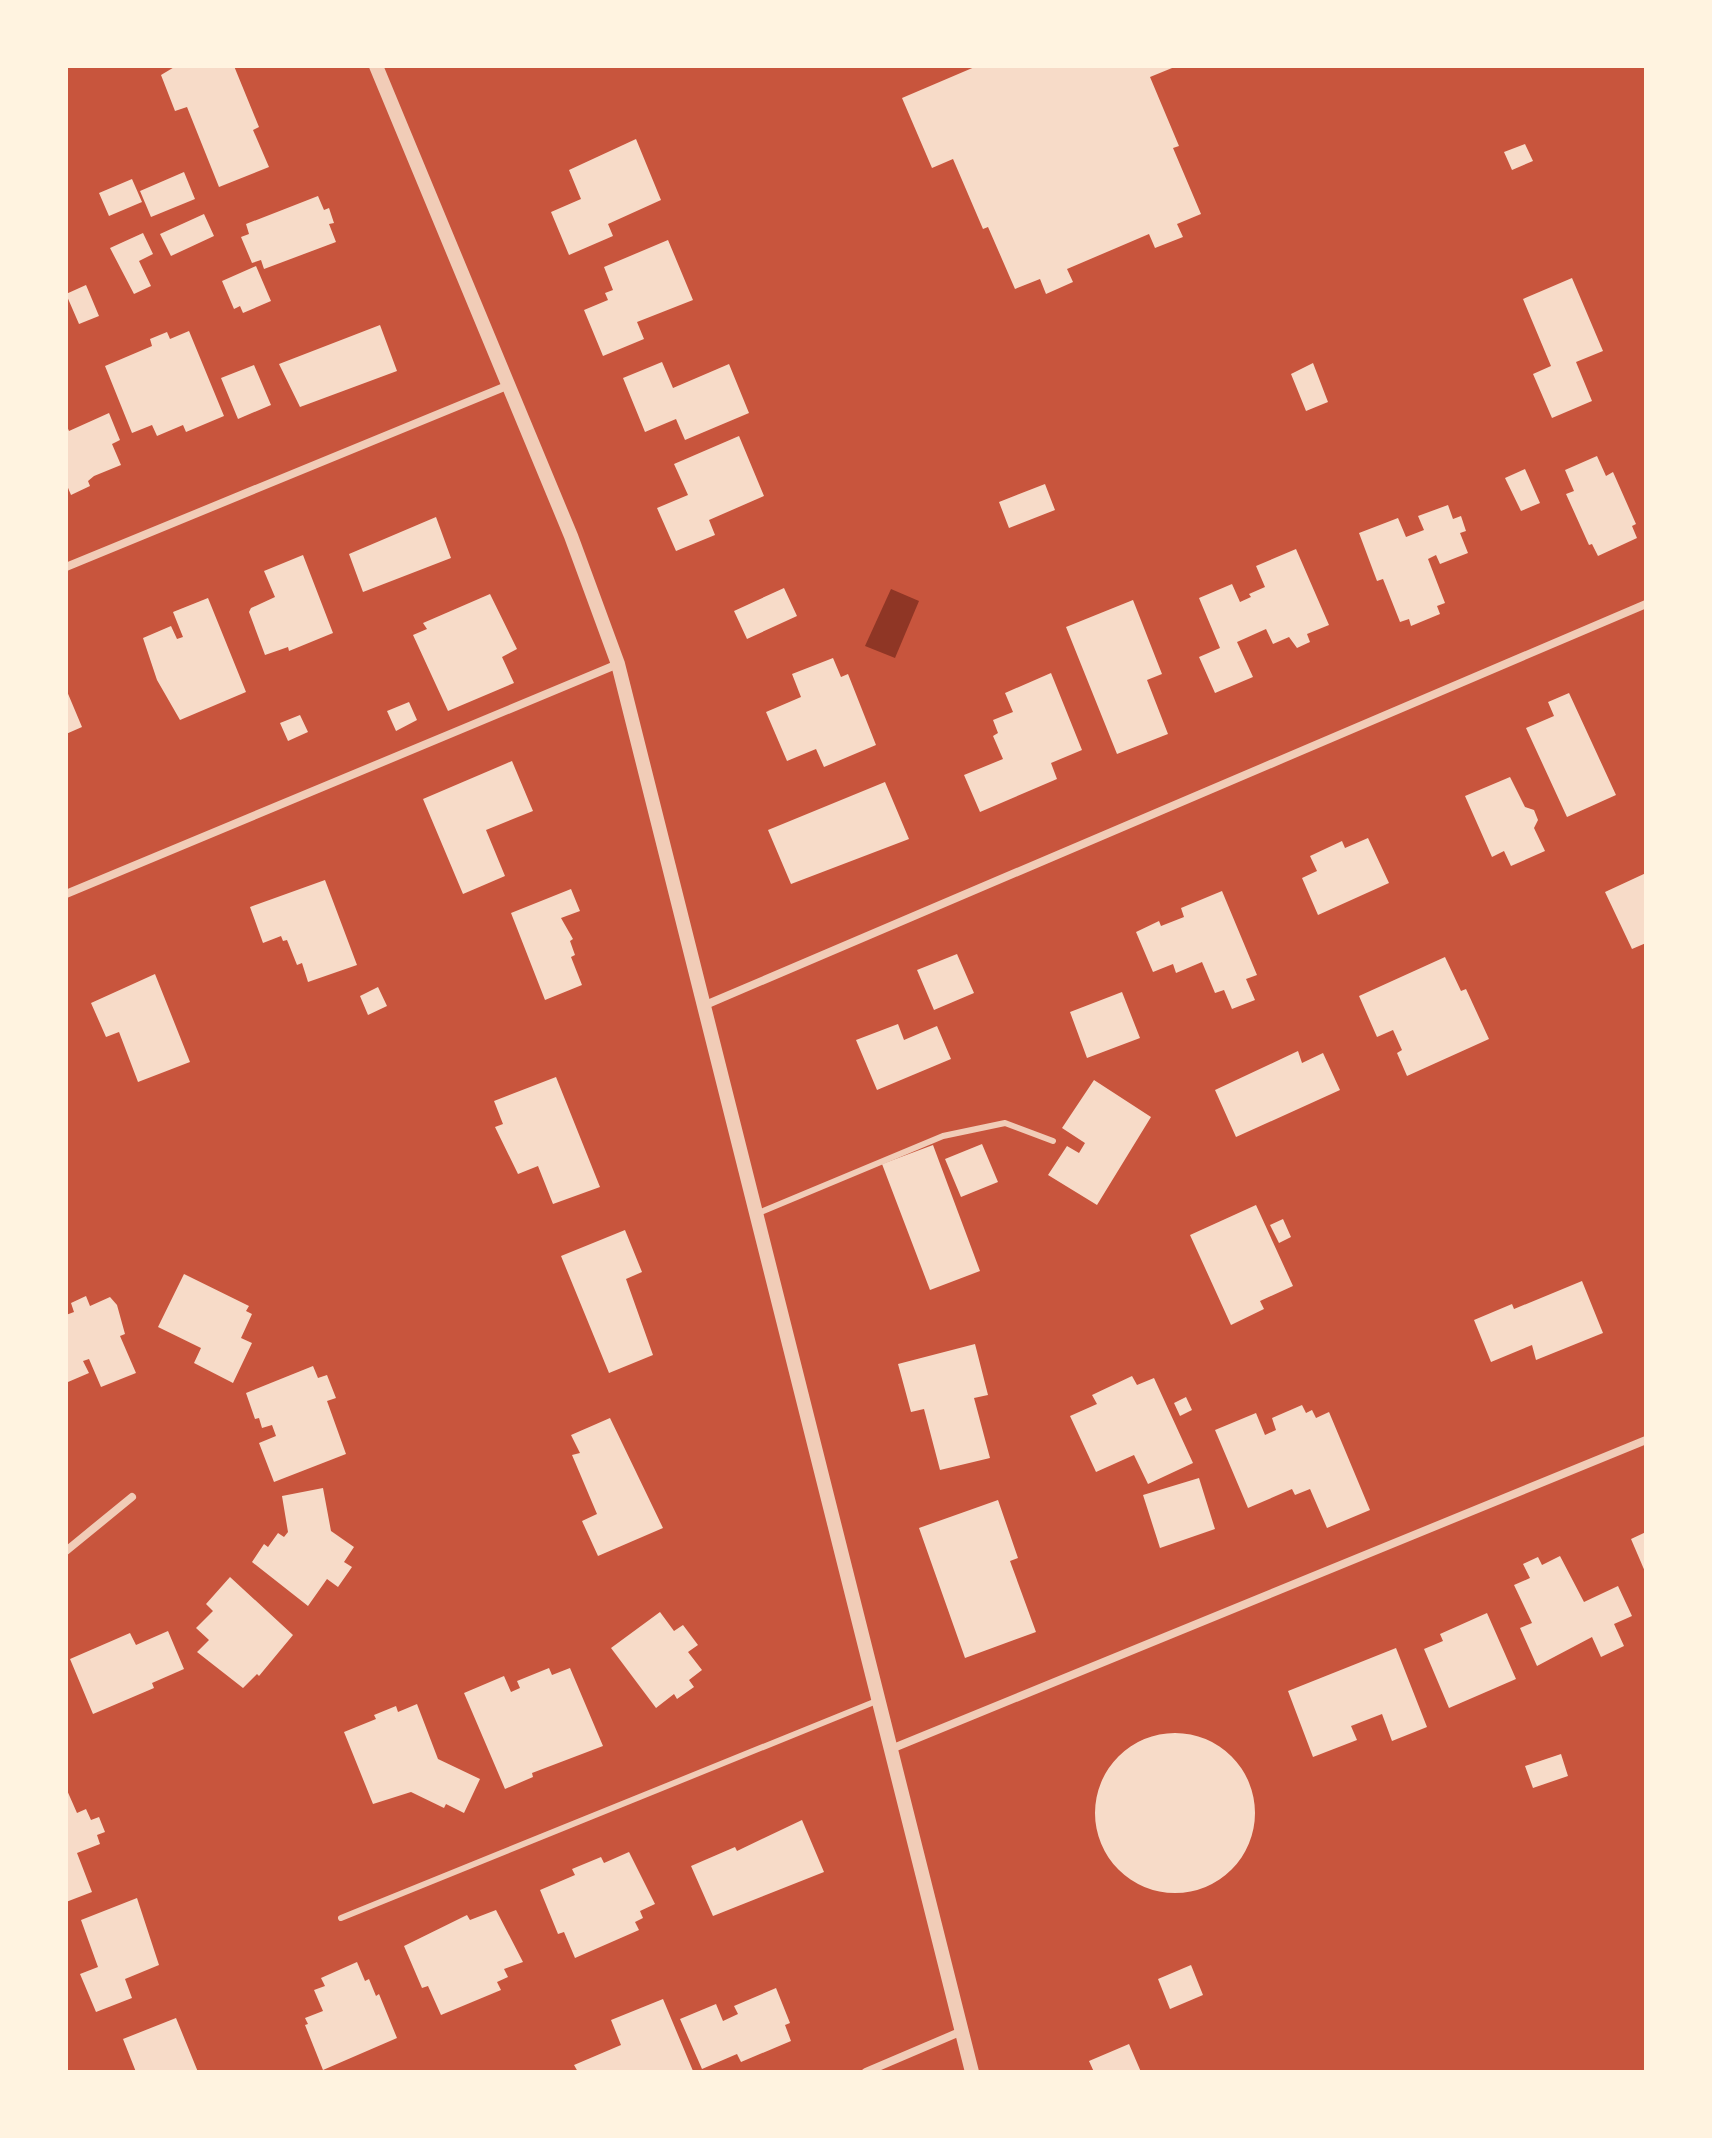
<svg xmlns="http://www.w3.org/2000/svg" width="1712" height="2138" font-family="'Noto Sans',sans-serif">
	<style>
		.water { fill: #8f3625 }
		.building { fill: #f7dbc8 }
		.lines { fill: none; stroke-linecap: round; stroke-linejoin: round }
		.service { stroke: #f1ccb7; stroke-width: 6 }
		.minor { stroke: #f1ccb7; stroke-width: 8 }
		.tertiary { stroke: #f1ccb7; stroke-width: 14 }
	</style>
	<rect width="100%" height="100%" fill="#c8553d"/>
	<path class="water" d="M891,589L919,601L895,658L865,646Z"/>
	<path class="building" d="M176,66H234L259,127L253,130L269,167L219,187L187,107L175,111L161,75Z
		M977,66H1177L1150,77L1179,146L1173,148L1201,214L1177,224L1183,237L1155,248L1149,234L1067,269L1073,282L1046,294L1040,279L1015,289L988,227L983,229L953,159L932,168L902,98Z
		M636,139L661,200L608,224L613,236L569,255L551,212L581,199L569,170Z
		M1525,144L1533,161L1512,170L1504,152Z
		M184,172L195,199L151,217L140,191Z
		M132,179L142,202L109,216L99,193Z
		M318,196L324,210L329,208L334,223L329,224L336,242L264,269L261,260L252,263L241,237L249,234L246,224Z
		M204,214L214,236L171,256L160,234Z
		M143,233L153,254L139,261L151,286L134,294L110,248Z
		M668,240L693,300L637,322L644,339L603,356L584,310L608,300L605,293L613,290L604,267Z
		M256,266L271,301L243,313L240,306L234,309L222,281Z
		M1572,278L1603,351L1576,362L1592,401L1552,418L1533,374L1551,366L1523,299Z
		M86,285L99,316L79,324L66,294Z
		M380,325L397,371L300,407L279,364Z
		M189,331L224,416L186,432L183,425L157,436L152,425L132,433L105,366L152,346L150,339L167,332L170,339Z
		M662,362L673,388L729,364L749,413L685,440L676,419L645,432L623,378Z
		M1313,363L1328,402L1306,411L1291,374Z
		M254,365L271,405L238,419L221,378Z
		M109,413L120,440L112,444L121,465L94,476L88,481L90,486L71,495L66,483V424L69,431Z
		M739,436L764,496L709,520L715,535L676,551L657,508L688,495L674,464Z
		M1597,456L1606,476L1613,472L1636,524L1632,526L1637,538L1598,556L1592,544L1589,545L1566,494L1574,491L1565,470Z
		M1525,469L1540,503L1521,511L1505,478Z
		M1045,484L1055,510L1009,528L999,502Z
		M1448,505L1453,519L1461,516L1466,531L1460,533L1468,553L1440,564L1436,555L1428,559L1445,603L1437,606L1440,614L1411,626L1409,619L1400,622L1383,579L1377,581L1359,533L1398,518L1406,537L1424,530L1418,516Z
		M436,517L451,558L363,592L349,554Z
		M1296,549L1329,625L1307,634L1310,642L1297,648L1289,637L1273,644L1266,629L1237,642L1253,677L1215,693L1199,657L1220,648L1199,598L1232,584L1240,602L1251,597L1249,594L1265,587L1256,566Z
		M303,555L333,633L289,651L288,647L265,655L249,612L251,608L275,597L264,571Z
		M784,588L797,616L747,639L734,611Z
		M490,594L517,649L502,657L514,683L448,711L413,635L427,629L423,623Z
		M208,598L246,692L180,720L157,680L143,638L171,626L177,639L183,637L173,612Z
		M1133,600L1162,674L1147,680L1168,734L1117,754L1066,627Z
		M833,658L841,677L848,674L876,745L824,767L816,749L787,761L766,712L801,697L792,674Z
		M1051,673L1082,750L1051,763L1057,779L980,812L964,775L1003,759L993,736L998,733L993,720L1013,712L1005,693Z
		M66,689L82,727L66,734Z
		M1569,693L1616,795L1567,817L1526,728L1554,716L1548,702Z
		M409,702L417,720L396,731L387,711Z
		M300,715L308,732L288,741L280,723Z
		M512,761L533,811L486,830L505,876L463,894L423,799Z
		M1510,777L1525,807L1534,810L1538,820L1534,828L1545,851L1511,866L1504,851L1492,857L1465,796Z
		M885,782L909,839L791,884L768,830Z
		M1368,838L1389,883L1318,915L1302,878L1317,871L1310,856L1342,841L1345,848Z
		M1646,873V943L1632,949L1605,892Z
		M325,880L357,965L308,982L302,963L297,965L287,940L283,941L281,936L263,943L250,907Z
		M571,889L580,911L561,918L573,939L570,941L575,955L571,957L582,985L545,1000L511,913Z
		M1222,891L1257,975L1246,979L1255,1000L1232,1009L1224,990L1215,993L1202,962L1176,973L1173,964L1153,972L1136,932L1159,921L1161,926L1184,917L1181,908Z
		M957,954L974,993L934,1010L917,970Z
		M1445,957L1461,991L1466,989L1489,1039L1407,1076L1397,1053L1402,1050L1393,1030L1377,1037L1359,996Z
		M155,974L190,1062L138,1082L119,1032L106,1037L91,1003Z
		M378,987L387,1006L368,1015L360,996Z
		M1122,992L1140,1038L1087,1058L1070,1012Z
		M898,1024L904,1040L937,1026L951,1059L877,1090L856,1040Z
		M1298,1051L1302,1063L1323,1053L1340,1090L1236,1137L1215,1090Z
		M556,1077L600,1187L553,1204L538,1166L518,1174L495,1127L503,1124L494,1101Z
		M1094,1080L1151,1117L1097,1205L1048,1175L1067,1146L1079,1153L1085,1143L1062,1128Z
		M982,1144L998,1182L961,1197L945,1159Z
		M933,1145L980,1271L930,1290L882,1164Z
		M1256,1205L1293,1286L1260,1301L1264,1309L1231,1325L1190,1235Z
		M1283,1219L1291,1237L1279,1243L1270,1225Z
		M625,1230L642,1272L626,1279L653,1355L609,1373L561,1256Z
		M184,1274L249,1306L246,1311L252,1314L241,1338L252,1343L233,1383L194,1363L201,1348L158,1327Z
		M1582,1281L1603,1333L1536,1360L1532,1345L1491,1362L1474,1320L1512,1304L1514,1309Z
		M86,1296L90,1306L110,1297L117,1305L125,1334L120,1336L136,1373L101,1387L89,1359L83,1361L89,1373L68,1382L66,1377V1315L74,1312L71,1303Z
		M975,1344L988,1395L974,1398L990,1458L940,1470L924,1409L911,1412L898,1364Z
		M313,1366L318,1378L327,1375L336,1398L327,1401L346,1454L274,1482L259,1443L276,1436L272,1425L262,1428L259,1418L255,1419L246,1393Z
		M1132,1376L1137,1385L1154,1378L1193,1463L1148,1484L1134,1455L1096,1472L1070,1416L1097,1404L1092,1395Z
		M1186,1397L1192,1410L1180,1416L1174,1403Z
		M1302,1405L1306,1413L1312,1410L1316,1418L1329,1412L1370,1510L1327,1528L1310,1489L1295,1495L1292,1489L1248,1508L1215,1430L1256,1413L1265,1435L1276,1430L1272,1418Z
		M610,1418L663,1528L598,1556L582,1521L597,1514L572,1455L580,1453L571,1435Z
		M1199,1478L1215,1529L1160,1548L1143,1495Z
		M323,1488L331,1531L354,1547L344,1562L352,1567L338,1587L327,1579L308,1606L252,1562L264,1544L268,1547L278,1533L284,1537L288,1532L282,1496Z
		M998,1500L1018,1558L1010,1561L1036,1632L965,1658L919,1528Z
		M1646,1532V1574L1631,1539Z
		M1560,1556L1584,1602L1618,1586L1632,1616L1614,1624L1624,1646L1601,1657L1592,1637L1537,1666L1520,1628L1532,1623L1514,1585L1530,1578L1523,1564L1538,1557L1542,1565Z
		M230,1577L293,1635L259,1676L257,1674L243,1688L197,1652L209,1640L196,1628L213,1611L206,1604Z
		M660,1612L674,1631L683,1625L698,1645L688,1652L702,1670L689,1680L694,1687L677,1699L674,1694L656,1708L611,1648Z
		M1487,1613L1516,1679L1449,1708L1424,1649L1443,1641L1440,1634Z
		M168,1631L184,1669L152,1683L154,1688L93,1714L70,1659L130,1633L136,1645Z
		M1396,1648L1427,1727L1392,1741L1382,1714L1351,1726L1357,1740L1313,1757L1288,1691Z
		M549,1668L552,1675L570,1668L603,1746L532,1773L533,1777L505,1789L464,1693L504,1676L511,1692L520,1688L517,1681Z
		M417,1704L438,1759L480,1779L464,1813L446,1804L444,1808L411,1792L373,1804L344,1732L376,1719L374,1715L396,1706L398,1712Z
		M1095 1813a80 80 0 1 1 160 0a80 80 0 1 1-160 0Z
		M1561,1754L1568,1776L1533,1788L1525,1766Z
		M66,1788L77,1813L86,1809L91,1820L99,1817L105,1832L97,1835L100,1844L77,1853L92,1892L66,1902Z
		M802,1820L824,1872L713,1916L691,1866L735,1847L737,1851Z
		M629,1852L655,1904L640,1911L643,1918L635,1922L639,1930L575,1958L564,1932L558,1934L540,1890L575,1875L572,1869L601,1857L604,1863Z
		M137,1898L159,1965L125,1979L132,1998L96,2012L80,1974L98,1967L81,1920Z
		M496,1910L523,1962L504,1969L508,1977L497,1982L501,1990L441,2015L428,1986L422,1988L404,1946L467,1915L470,1920Z
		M357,1962L365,1981L369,1979L376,1996L379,1994L397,2038L323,2070L305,2025L308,2024L305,2018L323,2011L314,1990L325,1986L321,1978Z
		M1191,1965L1203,1995L1170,2009L1158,1979Z
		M776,1988L790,2023L785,2025L791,2041L741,2062L737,2054L702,2069L680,2019L716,2004L723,2021L738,2014L734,2006Z
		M663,1999L693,2071L578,2072L574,2065L621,2045L611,2020Z
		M176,2018L198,2072H136L123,2039Z
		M1129,2044L1141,2072H1094L1089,2061Z"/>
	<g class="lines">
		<path class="service" d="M756,1214L943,1136L1005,1123L1053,1141
			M341,1918L879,1700"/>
		<path class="minor" d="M66,567L509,385
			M66,894L618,664
			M703,1006L1646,604
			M66,1551L132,1497
			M891,1749L1646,1440
			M866,2072L962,2031"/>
		<path class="tertiary" d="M376,66L571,536L618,664L972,2072"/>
	</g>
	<rect width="1712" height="2138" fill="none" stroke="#fff3e0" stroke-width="136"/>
</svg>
